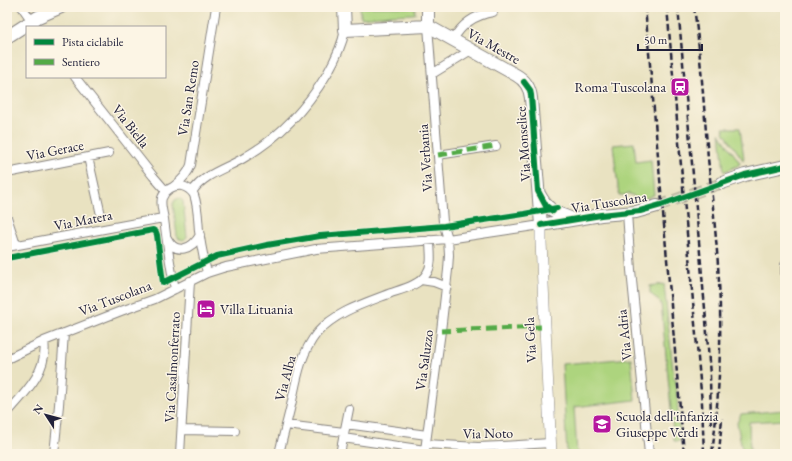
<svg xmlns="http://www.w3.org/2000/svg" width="792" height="461" font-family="'EB Garamond',serif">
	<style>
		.green { fill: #add47e; stroke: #687b5c }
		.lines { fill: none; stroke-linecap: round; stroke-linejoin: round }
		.secondary-tunnel { stroke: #c1bca6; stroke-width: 12; stroke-dasharray: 12 6; stroke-linecap: butt }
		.minor-casing { stroke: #86827e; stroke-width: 10 }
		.tertiary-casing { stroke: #86827e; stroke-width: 12 }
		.secondary-casing { stroke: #86827e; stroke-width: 14 }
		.minor { stroke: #fff; stroke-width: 8 }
		.tertiary { stroke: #fff; stroke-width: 11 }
		.secondary { stroke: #fff; stroke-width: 12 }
		.rail { stroke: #22223b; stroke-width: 2.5; stroke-dasharray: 6 3; stroke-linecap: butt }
		.quiet { stroke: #53aa46; stroke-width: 5; stroke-dasharray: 10 5; stroke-linecap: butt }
		.cycleway-casing { stroke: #fcf5e5; stroke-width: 8 }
		.cycleway { stroke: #00873e; stroke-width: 6 }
		.labels { text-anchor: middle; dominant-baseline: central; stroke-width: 3; stroke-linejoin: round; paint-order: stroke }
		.street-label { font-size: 14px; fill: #22223b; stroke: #fcf5e5 }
		.poi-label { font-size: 14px; fill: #22223b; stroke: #fcf5e5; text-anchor: start }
	</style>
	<rect width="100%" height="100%" fill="#fcf5e5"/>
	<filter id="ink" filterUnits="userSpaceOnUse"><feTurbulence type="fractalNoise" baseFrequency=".025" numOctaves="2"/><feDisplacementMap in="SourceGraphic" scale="8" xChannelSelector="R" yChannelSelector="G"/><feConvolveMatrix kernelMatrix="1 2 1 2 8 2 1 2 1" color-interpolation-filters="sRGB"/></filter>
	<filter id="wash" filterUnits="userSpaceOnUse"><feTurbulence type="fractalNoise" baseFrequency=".012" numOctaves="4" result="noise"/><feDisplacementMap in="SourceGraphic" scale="16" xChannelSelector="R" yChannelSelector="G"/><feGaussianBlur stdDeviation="0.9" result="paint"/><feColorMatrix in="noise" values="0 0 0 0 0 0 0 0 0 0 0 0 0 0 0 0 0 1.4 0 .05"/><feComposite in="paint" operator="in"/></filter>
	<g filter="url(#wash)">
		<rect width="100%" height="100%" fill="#e9e2c1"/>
		<path class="green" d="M360,7H415V14L391,15L361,18Z
			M723,128H740L744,159L743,160L725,134Z
			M720,132L722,137L740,163L739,165L724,172Z
			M634,143L636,162L651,160L654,195L639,201L634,196L627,193L626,195H619L613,145Z
			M179,198L183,201L187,237L184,240L179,239L177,236L173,204L175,200Z
			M664,284L674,379L676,380L680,441H674L661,303L650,293V286Z
			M631,358L635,400L574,407L577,453H589V454H567L562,364Z
			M785,410V420L749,422L750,454H743L737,423L741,414Z"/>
	</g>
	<g filter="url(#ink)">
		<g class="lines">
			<path class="secondary-tunnel" d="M657,206L722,183"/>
			<g class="minor-casing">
				<path id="minor" d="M22,7L36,27
					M453,40C462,23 475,15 493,12
					M432,74L471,50
					M75,77L153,176L166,191
					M438,155L496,146
					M88,157L101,215
					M7,173L109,153
					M173,187C181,181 188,174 191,165L216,7
					M192,192C204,173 229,168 247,156C281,136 307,107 327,74C335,60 342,46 345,30
					M627,213L631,270L649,454
					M7,217L16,245
					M167,238C176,256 192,249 200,235
					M7,247L163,218
					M785,265V274
					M421,280L434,282L447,287
					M175,289C170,266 167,243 164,219C163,213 160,204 162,198C165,190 173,185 182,186C186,187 191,190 194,195C198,206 198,219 199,231C201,245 204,260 207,273
					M7,359L44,341L121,311L155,299L207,273L226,267L316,249L448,239L541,225
					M7,413C25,393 49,370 44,341
					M346,424L427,435
					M286,425L344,432
					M182,430L235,431
					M343,438L425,450L441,331L448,270L449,255L448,239L443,222L428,26
					M426,444L478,447L502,446L550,443
					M54,454L59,405L64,333
					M180,454L190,281
					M279,454C283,436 288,419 292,401C297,377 301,353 317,333C335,312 365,303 391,293C403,289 420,285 427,273C433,264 430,251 430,240
					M340,454L349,409"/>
			</g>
			<g class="tertiary-casing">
				<path id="tertiary" d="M541,225V242L551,454"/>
			</g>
			<g class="secondary-casing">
				<path id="secondary" d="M344,7L345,30L428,26
					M428,7V26
					M428,26L516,75C525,80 530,88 531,98L541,225L601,215L636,212L657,206
					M7,37L38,17L61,7
					M722,183L745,175L785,166
					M539,194C549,212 555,212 573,219"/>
			</g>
			<use href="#minor" class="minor"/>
			<use href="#tertiary" class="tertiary"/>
			<use href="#secondary" class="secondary"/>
			<path class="rail" d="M645,7L684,454
				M667,7L702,403L704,454
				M678,7L706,320L710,376L711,424
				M694,7C701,57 704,108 708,158C713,208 719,259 720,309C721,358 718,406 712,454
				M719,454L722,418"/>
			<path class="quiet" d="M438,155L496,146
				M441,331L544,327"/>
			<g class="cycleway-casing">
				<path id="cycleway" d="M524,82L530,90L531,95L538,191L546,206L553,211
					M541,225L601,215L640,211L661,205L745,175L785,166
					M7,258L153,230L156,232L157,235L163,283L217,256L267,245L320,236L444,226L524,214L557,208"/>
			</g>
			<use href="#cycleway" class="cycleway"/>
		</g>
	</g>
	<defs>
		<g id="station-square" transform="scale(1)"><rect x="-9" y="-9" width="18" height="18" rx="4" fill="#b5179e" stroke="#fcf5e5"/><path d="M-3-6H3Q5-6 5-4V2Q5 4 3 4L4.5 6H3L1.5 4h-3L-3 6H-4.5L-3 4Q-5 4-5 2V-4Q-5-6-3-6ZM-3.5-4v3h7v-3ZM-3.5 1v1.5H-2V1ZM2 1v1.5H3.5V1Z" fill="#fff"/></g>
		<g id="hotel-square" transform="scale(1)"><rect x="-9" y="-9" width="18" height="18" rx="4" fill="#b5179e" stroke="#fcf5e5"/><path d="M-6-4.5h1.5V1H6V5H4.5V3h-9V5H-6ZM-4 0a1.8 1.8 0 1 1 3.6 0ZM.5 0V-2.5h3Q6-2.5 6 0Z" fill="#fff"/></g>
		<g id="school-square" transform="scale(1)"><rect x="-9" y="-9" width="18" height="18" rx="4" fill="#b5179e" stroke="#fcf5e5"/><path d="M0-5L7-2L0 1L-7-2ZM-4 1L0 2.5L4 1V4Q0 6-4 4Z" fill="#fff"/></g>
	</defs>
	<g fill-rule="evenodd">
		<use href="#station-square" x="680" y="87"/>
		<use href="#hotel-square" x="206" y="309"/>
		<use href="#school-square" x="602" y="424"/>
	</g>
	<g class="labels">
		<g class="street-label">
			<text transform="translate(494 46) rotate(29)">Via Mestre</text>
			<text transform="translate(188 98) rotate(-81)">Via San Remo</text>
			<text transform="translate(131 126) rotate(52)">Via Biella</text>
			<text transform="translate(523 144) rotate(-94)">Via Monselice</text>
			<text transform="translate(55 150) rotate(-11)">Via Gerace</text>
			<text transform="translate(425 158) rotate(-94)">Via Verbania</text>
			<text transform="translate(609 202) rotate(-9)">Via Tuscolana</text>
			<text transform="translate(83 220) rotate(-11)">Via Matera</text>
			<text transform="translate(115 298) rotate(-21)">Via Tuscolana</text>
			<text transform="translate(624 335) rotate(-96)">Via Adria</text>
			<text transform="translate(530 340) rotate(-93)">Via Gela</text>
			<text transform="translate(424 360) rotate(-82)">Via Saluzzo</text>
			<text transform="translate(172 367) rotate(-87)">Via Casalmonferrato</text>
			<text transform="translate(285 378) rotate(-75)">Via Alba</text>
			<text transform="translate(488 433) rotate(-1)">Via Noto</text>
		</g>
		<g class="poi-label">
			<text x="666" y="87" text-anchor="end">Roma Tuscolana</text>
			<text x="220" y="309">Villa Lituania</text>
			<text x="616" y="416">Scuola dell'infanzia<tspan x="616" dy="16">Giuseppe Verdi</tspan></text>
		</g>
	</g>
	<rect width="792" height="461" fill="none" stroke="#fcf5e5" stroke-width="24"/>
	<rect x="26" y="26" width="140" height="52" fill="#fcf5e5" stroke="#a5a1a1"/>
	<rect x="34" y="39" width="20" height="6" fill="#00873e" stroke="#a5a1a1"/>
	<text x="62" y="46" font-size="12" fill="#22223b">Pista ciclabile</text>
	<rect x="34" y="59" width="20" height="6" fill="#53aa46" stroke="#a5a1a1"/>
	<text x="62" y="66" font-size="12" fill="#22223b">Sentiero</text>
	<g transform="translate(46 415) rotate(306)" stroke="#fcf5e5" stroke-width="3" paint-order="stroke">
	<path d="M0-3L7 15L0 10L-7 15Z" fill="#22223b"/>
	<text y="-6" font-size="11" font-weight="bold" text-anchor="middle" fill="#22223b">N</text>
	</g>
	<path d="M638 44v6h64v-6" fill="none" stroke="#22223b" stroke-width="2"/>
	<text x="644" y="44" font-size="12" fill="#22223b" stroke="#fcf5e5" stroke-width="3" paint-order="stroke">50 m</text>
</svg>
